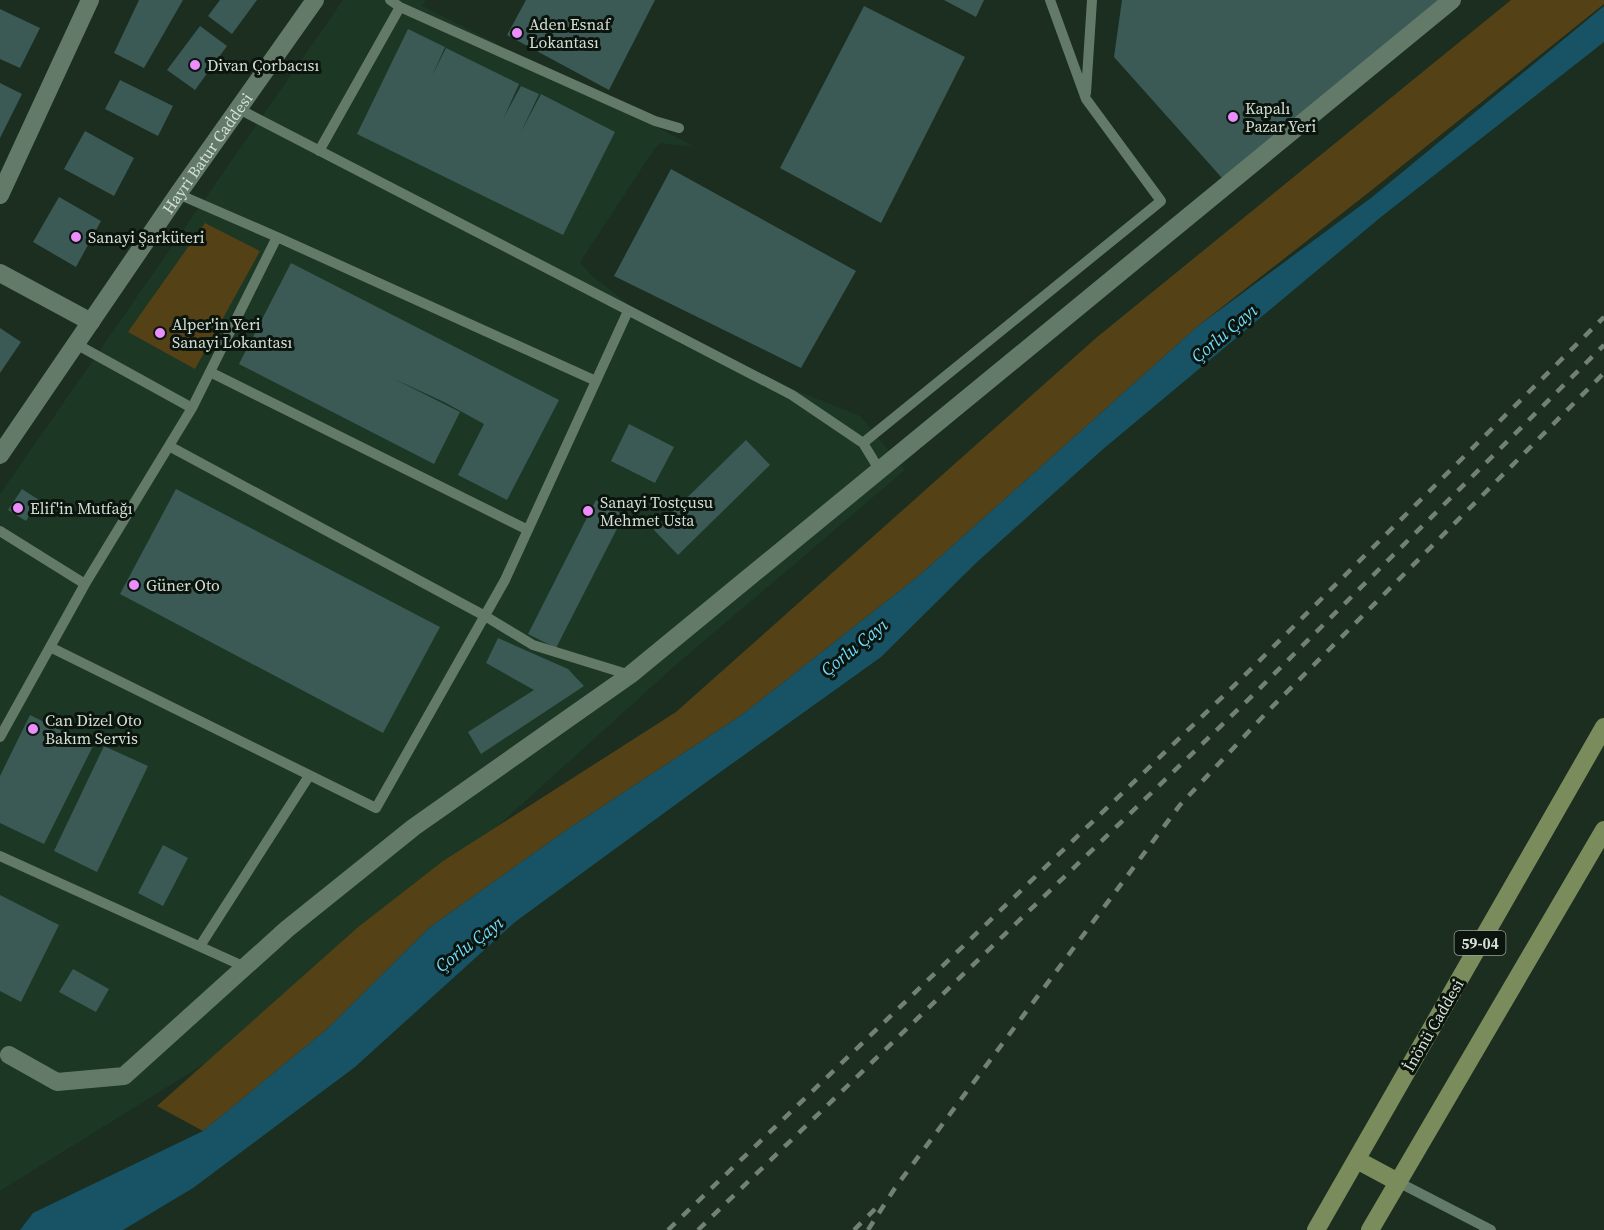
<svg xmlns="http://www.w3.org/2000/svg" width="1604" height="1230" font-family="'Source Serif 4',serif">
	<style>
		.built { fill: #1c3724 }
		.green { fill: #554116 }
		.water { fill: #175364 }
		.building { fill: #3b5a56 }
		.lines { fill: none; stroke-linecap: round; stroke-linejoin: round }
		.lane { stroke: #647a69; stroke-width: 10 }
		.street { stroke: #647a69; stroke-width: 18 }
		.secondary { stroke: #647a69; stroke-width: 18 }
		.primary { stroke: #7b8c5c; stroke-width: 18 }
		.rail { stroke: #718175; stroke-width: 4.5; stroke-dasharray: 10 10; stroke-linecap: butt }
		.poi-dot { fill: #eb8dfc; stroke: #0c140e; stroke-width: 2 }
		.labels { text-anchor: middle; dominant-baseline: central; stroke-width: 6; stroke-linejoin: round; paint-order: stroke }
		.shield { fill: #0c140e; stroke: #97a299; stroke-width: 1.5 }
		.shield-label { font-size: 15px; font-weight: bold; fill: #d3dfd5 }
		.poi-label { font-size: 16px; fill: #d3dfd5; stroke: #0c140e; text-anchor: start }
		.street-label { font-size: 16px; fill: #d3dfd5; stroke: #0c140e }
		.water-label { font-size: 18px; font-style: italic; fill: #6edcfd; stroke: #0c140e }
	</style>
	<rect width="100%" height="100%" fill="#1b2e20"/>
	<path class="built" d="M343,0H426L422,6L492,41L695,147L660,143L655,148L580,262L592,276L680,344L860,416L905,470L677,664L302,1003L0,1191V494Z"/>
	<path class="green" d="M1511,0H1604V4L1368,193L1198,326L921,574L743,714L568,829L430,927L327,1029L203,1131L157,1106L357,928L443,861L676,712L1096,338Z
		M205,223L260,251L195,369L128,332Z"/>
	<path class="water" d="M1604,6V42L1381,217L1102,450L976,563L881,657L712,778L515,922L355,1067L193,1188L123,1230H20L33,1213L203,1131L327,1029L430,927L568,829L743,714L921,574L1198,326L1371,198Z"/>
	<path class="building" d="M139,0H183L144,68L114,53Z
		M220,0H257L232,34L208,16Z
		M526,0H655L609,90L507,35Z
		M944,0H984L976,17Z
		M1122,0H1444L1222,178L1114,57Z
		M864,6L965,57L881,223L780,168Z
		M0,9L40,28L20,68L0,59Z
		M200,26L227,46L195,90L167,70Z
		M408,29L445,47L432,76L446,48L519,84L504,117L521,86L539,94L521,132L541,94L615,132L563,235L357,134Z
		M120,80L173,106L158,136L105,109Z
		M0,83L22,94L0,138Z
		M85,131L134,158L114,196L64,169Z
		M671,169L856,271L801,368L614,276Z
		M59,197L101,221L76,267L33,242Z
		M291,263L559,400L507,500L458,475L484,424L444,402L392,378L460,412L434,464L239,364Z
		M0,328L21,342L0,373Z
		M629,424L674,447L655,483L611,461Z
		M746,440L770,465L678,555L654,530Z
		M22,489L39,500L26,521L8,510Z
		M176,489L440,627L383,733L120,594Z
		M596,500L624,515L556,648L528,634Z
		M498,638L568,669L584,686L481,754L468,732L534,690L486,663Z
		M30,715L93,746L44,844L0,823V776Z
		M104,746L148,766L97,872L54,851Z
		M163,845L188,858L163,906L138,893Z
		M0,895L59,925L21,1002L0,991Z
		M73,969L109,989L96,1012L59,992Z"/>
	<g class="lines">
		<path class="lane" d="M390,0L400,7L655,121L679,128
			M1086,93L1092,0
			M239,109L792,395L863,443L880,471
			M319,151L400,7
			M277,237L596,381
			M76,344L192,408
			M210,372L528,530
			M863,443L1161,201L1086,99L1050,0
			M169,446L485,616L533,645L630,675
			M0,531L85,584L192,408L277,237L178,194
			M50,647L376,808L505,580L628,311
			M0,737L85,584
			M0,856L245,967
			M200,946L309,776
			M1398,1182L1491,1230"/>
		<path class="street" d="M0,195L90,0
			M0,273L91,322
			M9,1055L57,1082L124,1076L287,929L414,827L630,675L1452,0"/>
		<path class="secondary" id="s1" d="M0,455L178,194L315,0"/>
		<path class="primary" d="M1357,1160L1398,1182
			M1316,1230L1604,727
			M1370,1230L1604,830"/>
		<path class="rail" d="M668,1230L1241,679L1604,317
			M698,1230L1254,694L1604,345
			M854,1230L875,1209
			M868,1230L895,1188L1180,805L1269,710L1604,373"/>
	</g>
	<g class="poi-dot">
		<circle cx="517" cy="33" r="6"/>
		<circle cx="195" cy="65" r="6"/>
		<circle cx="1233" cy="117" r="6"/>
		<circle cx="76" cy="237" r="6"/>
		<circle cx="160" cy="333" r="6"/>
		<circle cx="18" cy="508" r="6"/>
		<circle cx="588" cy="511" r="6"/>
		<circle cx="134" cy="585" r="6"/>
		<circle cx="33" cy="729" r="6"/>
	</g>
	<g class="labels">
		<rect class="shield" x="1454.5" y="931" width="51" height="24" rx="4.5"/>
		<g class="shield-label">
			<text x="1480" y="943">59-04</text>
		</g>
		<g class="poi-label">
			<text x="529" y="24">Aden Esnaf<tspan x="529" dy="18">Lokantası</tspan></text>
			<text x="207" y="65">Divan Çorbacısı</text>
			<text x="1245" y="108">Kapalı<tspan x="1245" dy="18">Pazar Yeri</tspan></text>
			<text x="88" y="237">Sanayi Şarküteri</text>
			<text x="172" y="324">Alper'in Yeri<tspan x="172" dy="18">Sanayi Lokantası</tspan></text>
			<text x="600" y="502">Sanayi Tostçusu<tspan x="600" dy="18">Mehmet Usta</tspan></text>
			<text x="30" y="508">Elif'in Mutfağı</text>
			<text x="146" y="585">Güner Oto</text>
			<text x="45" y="720">Can Dizel Oto<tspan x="45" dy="18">Bakım Servis</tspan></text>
		</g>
		<g class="street-label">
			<text stroke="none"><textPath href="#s1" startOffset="366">Hayri Batur Caddesi</textPath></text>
			<text transform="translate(1433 1025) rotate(-60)">İnönü Caddesi</text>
		</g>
		<g class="water-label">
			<text transform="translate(1224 333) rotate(-40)">Çorlu Çayı</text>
			<text transform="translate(854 647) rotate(-39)">Çorlu Çayı</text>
			<text transform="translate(469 944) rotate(-37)">Çorlu Çayı</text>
		</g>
	</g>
</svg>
